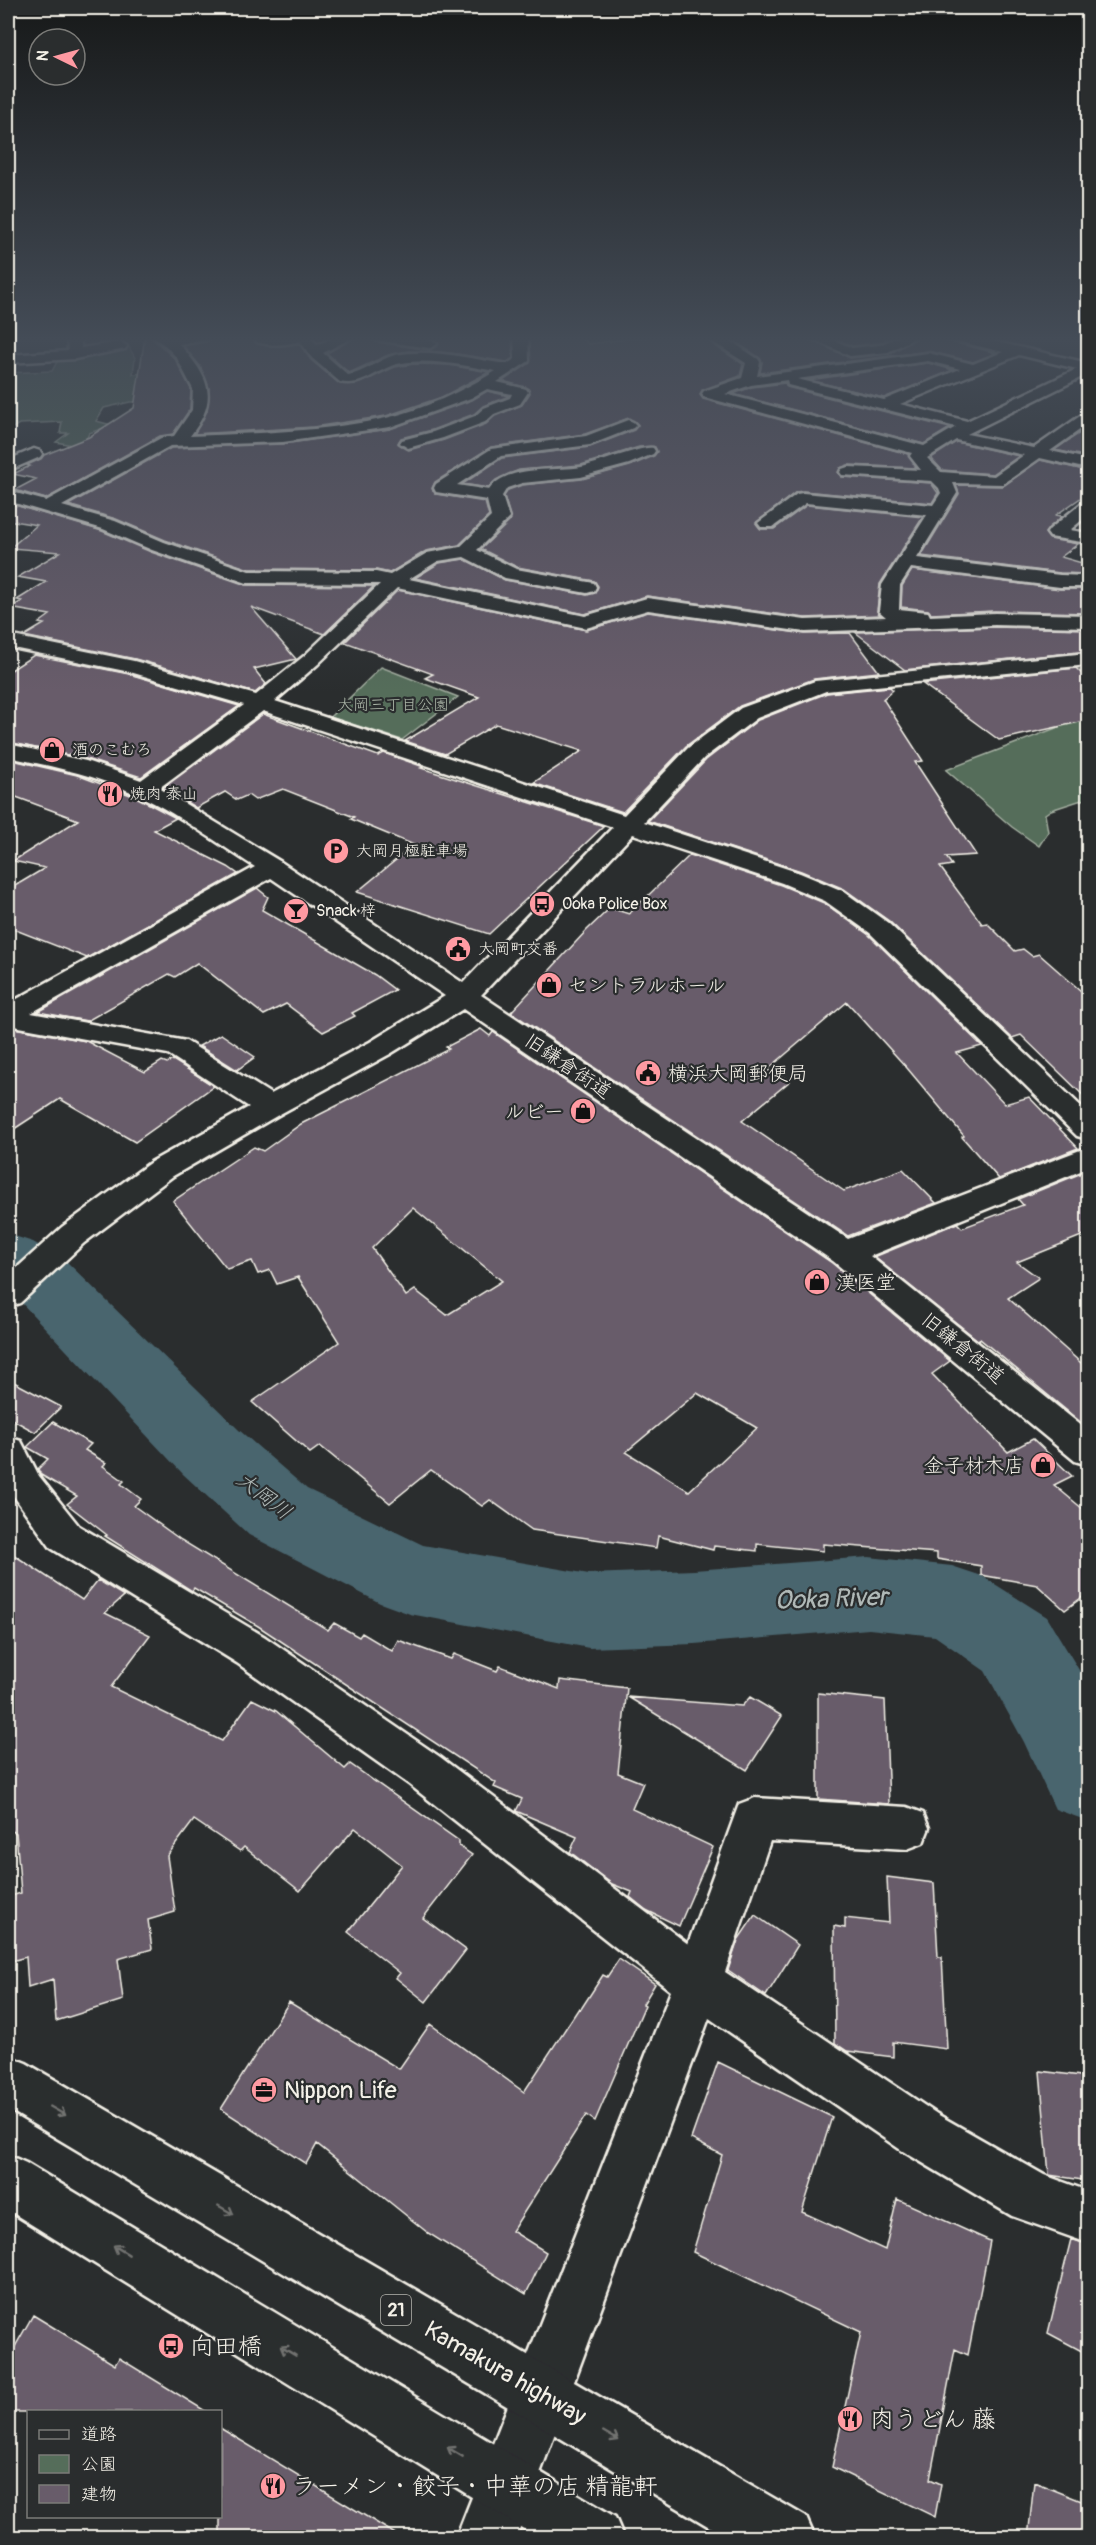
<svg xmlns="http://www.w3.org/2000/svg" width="1096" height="2545" font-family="Pangolin,'Klee One',sans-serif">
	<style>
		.green { fill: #556d5a; stroke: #a4afa1; stroke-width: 1.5 }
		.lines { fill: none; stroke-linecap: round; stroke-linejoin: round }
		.river { fill: #49656e; fill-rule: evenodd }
		.building { fill: #685c6a; stroke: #f4f1e8; stroke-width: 1.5; fill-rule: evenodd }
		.street-casing { stroke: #f4f1e8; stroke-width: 5 }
		.primary-casing { stroke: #f4f1e8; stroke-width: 5 }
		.street { fill: #2a2d2e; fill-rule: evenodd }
		.primary { fill: #2a2d2e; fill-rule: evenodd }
		.oneway { stroke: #71726f }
		.labels { text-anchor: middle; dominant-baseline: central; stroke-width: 4.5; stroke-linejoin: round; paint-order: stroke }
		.far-park-label { font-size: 16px; fill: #acb6a8; stroke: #2a2d2e }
		.far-poi-label { font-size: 16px; fill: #f4f1e8; stroke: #2a2d2e; text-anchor: start }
		.shield { fill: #2a2d2e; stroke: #b7b6b0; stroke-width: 1.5 }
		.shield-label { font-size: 18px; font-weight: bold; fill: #f4f1e8 }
		.poi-label { font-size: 20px; fill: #f4f1e8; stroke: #2a2d2e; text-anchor: start }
		.street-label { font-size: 20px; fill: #f4f1e8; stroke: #2a2d2e }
		.water-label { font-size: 21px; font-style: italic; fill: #b0b9b7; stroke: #2a2d2e }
		.near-poi-label { font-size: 24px; fill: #f4f1e8; stroke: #2a2d2e; text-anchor: start }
		.near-street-label { font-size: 24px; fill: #f4f1e8; stroke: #2a2d2e }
		.near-water-label { font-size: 26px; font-style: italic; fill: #b0b9b7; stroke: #2a2d2e }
	</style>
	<rect width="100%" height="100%" fill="#2a2d2e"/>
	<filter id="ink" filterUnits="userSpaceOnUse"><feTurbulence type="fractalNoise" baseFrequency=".0167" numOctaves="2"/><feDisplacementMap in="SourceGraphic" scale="12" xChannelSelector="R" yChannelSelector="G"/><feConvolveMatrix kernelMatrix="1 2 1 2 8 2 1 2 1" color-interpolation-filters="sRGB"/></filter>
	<g filter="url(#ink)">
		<path class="green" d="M129,347L135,358L133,374L160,372L149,402H130L104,408L96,421L112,425L89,433L83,447L56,442L68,433H60L62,422L19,424L8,431V427L11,425L8,423V373L52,371L59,358Z
			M381,667L458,697L402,740L330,717Z
			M1077,720H1088V798L1051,810L1045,814L1048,832L1039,846L1012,827L946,770Z"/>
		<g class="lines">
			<path class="river" d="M8,1234L33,1242L65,1260L239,1430L307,1489L423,1545L589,1574L694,1570L869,1557L952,1566L982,1576L1047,1617L1088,1685V1821L1055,1809L1024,1742L985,1671L935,1636L869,1629L694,1644L589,1648L410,1614L380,1603L249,1535L183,1474L15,1296L8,1291Z"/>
		</g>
		<path class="building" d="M145,336H150L175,359L191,389L190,409L173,434L160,436L46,499L15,490L36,479L13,474L30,466L27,465L41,459L44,455L89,437L134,408Z
			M215,336H251L257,344L268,346L299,344L311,360L340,384H357L395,367L414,364L449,365L489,372L442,397L386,416L313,427L194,434L207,411L209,388L200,366L183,346L206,342Z
			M357,336H367L376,342L430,350L439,343L424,336H512L513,358L507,362L451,353L408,351L388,355L349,373L327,353Z
			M530,336H581L588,344L652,336H710L709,340L712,344L743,364L740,376L702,390L700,395L703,399L908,454L916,468L848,465L840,468L838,473L842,477L931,483L938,493L932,503L803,491L796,492L756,523L761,529H774L807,505L923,517L880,584L877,611L880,615L805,618L647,596L585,614L415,578L439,563L464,559L505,580L587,595L595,593L598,586L594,581L517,567L481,549L511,520L504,496L508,490L522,485L582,479L630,466L654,456L657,452L655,447H639L581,465L519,470L496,480L488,488L463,484L502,458L590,447L634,430L638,425L629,418L585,434L491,447L435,482L432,489L436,494L485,502L489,516L459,545L426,551L390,573L376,570L249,569L165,540L116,519L68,505L171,448L283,444L390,429L472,400L487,391L509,396L483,406L474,414L432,430L401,438L398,443L409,450L444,440L486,424L495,416L522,405L530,393L528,388L503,381L530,363Z
			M727,336H804L850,358L889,354L920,336L946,338L948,341L996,353L973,362L928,351L760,373L762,362L760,358Z
			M830,336H895L879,343L852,346Z
			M928,363L953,370L884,398L809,380Z
			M785,383L787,387L950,428L924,444L733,394L752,387Z
			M1089,427V457L1055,450L1069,440Z
			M956,442L1019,456L993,474L942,470L931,458Z
			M1040,460L1089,471V492L1056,515L1062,516L1045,533L1050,539L1078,544L1061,557L1089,565V574L1060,573L921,556L959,494L956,485L1003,486Z
			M8,503L102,531L151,552L246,585L374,586L324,634L251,607L296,659L254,669L266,684L255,693L135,659L24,636L44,624L39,623L50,615L10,608L22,601L17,600L46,582L18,577L60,552L10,548L37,525L8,520Z
			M912,570L1060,589H1089V613L995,611L931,614L928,610L901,607L902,586Z
			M398,590L586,630L648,612L805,634L850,633L879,672L814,679L740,706L686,746L623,812L533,783L582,751L496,724L445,754L405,741L479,697L425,678L433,674L345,642Z
			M995,627L1089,629V651L905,670L855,632Z
			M34,655L129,674L239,706L141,777L86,759L8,742V672Z
			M1076,668L1089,681V720L999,740L923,684Z
			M890,687L893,690L883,699L923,761L915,762L976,855L946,857L952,865L940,867L982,924L987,923L1015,951L1023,949L1032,956L1039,954L1089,998V1101L1021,1035L1012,1038L889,921L844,889L801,871L648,821L706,760L758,720L827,693Z
			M263,714L378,756L384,753L424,767L421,768L604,826L489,934L357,892L414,845L351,819L354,817L283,789L255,800L248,795L237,800L225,792L196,808L163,788Z
			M8,759L77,775L136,797L176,818L154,830L228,867L238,874L87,958L8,927V890L45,868L13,861L78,820L8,794Z
			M690,855L781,885L824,903L869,935L982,1046L957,1053L1005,1104L1029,1097L1078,1148L999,1179L962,1137L964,1136L907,1068L847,1002L767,1070L790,1081L742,1121L844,1191L903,1169L936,1203L848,1236L511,1012L587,930L610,908L629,914Z
			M257,888L268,897L262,910L375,975L395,990L352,1013L355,1016L323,1032L286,1004L264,1015L197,963L175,977L169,974L87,1021L38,1012Z
			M8,1027L86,1041L145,1072L162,1061L167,1063L173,1060L214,1086L135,1142L60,1099L8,1133Z
			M481,1029L490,1036L493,1032L832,1263L950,1361L932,1374L1008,1452L1033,1439L1072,1476L1054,1485L1089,1514V1592L1065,1610L1037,1585L981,1575V1566L937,1559V1553L823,1544V1551L757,1544V1551L714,1546L713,1550L658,1536L656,1548L532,1530L490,1500L482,1506L431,1470L390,1503L320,1446L310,1453L252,1402L339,1342L298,1277L277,1284L270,1270L258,1274L252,1261L227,1269L173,1201L254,1147L263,1151L301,1124L449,1049L446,1047ZM413,1208L502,1281L447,1315L415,1290L406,1296L372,1248ZM697,1393L757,1428L689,1491L626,1452Z
			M221,1034L255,1057L237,1070L199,1046Z
			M1089,1170V1233L1017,1262L1039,1278L1008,1298L1089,1370V1429L980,1339L979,1341L874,1257L957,1223L962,1228L1023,1205L1018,1199Z
			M8,1379L61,1407L35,1432L8,1417Z
			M53,1422L91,1444L85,1450L106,1463L103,1466L124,1481L121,1484L141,1499L134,1506L181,1540L328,1630L334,1623L359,1637L362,1633L392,1651L398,1640L451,1659L454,1654L497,1671L500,1666L559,1689L560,1680L627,1688L618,1773L643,1783L632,1809L713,1847L679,1926L646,1910L630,1897L632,1892L612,1884L570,1852L577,1837L516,1811L522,1799L494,1787L496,1783L258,1626L194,1588L192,1591L105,1536L107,1535L67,1504L77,1496L41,1475L38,1469L48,1459L27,1447Z
			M8,1551L82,1600L98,1580L124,1596L105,1613L150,1635L111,1687L222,1741L252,1699L276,1711L345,1769L350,1764L459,1841V1846L472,1855L423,1918L466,1950L426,2002L396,1978L400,1973L348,1932L402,1865L355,1828L300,1891L244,1847L240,1851L194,1820L167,1856L175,1912L148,1920L152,1949L118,1959L123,2000L56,2021L53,1979L28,1987L26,1957L8,1962V1897L21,1893L16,1833L8,1829Z
			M818,1693L885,1700L889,1804L818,1799Z
			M628,1697L742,1706L750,1697L782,1716L747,1770Z
			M887,1877L934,1883L938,1957H942L947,2049L893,2042V2057L847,2051L835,2043L834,1926L845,1928V1918L889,1923Z
			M755,1915L798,1945L766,1996L728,1970L738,1940Z
			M619,1959L655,1984L643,2004L645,2005L595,2121L586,2115L512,2231L546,2252L526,2294L428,2233L317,2144L306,2164L221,2109L289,2002L399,2069L430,2024L524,2092L579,2008L581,2009L603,1975L607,1977Z
			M718,2062L832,2117L802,2212L885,2250L897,2199L990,2241L968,2355L955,2349L930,2479L941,2484L935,2517L832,2467L861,2332L693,2252L722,2155L691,2139Z
			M1040,2071L1089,2077V2181L1049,2175Z
			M1071,2239L1089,2245V2355L1048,2333Z
			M33,2315L115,2365L119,2358L207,2412H8V2359Z
			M220,2428L402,2538H220Z
			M1034,2482L1089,2504V2538H1028Z"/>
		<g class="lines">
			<g class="street-casing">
				<path id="street" d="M67,336H81V348L120,342L127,346L125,349L75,359L8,363V355L68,351Z
					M152,336H213L206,340L179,344C209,377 220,398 190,436C255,433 322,432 386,418C425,409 462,391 496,371C466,366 432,358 402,363C380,366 364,388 340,382L312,358L300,341C285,345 273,346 257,342L253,336H310L317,345L337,336H355L323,353L348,375C365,373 379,359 395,355C431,348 471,359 507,364L515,359L514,336H528L529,361L497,382L526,389L528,392L520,404L494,414L485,422L443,438L408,448L400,443L402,440L433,432L475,416L484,408L510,398L512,394L487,389L471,398L390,427L283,442L170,446L62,506L115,521L164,542L249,571L376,572L390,575L427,553L460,547L491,517L487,500L436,492L434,488L436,484L491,449L586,436L628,420L633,422L636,425L633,428L590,445L501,456L457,485L489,490C507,464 554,472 581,467C597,464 643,445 653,448L655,451L653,454L629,464L581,477L522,483L507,488L502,496L509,518L477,550L516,569L594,583L596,587L594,591L587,593L505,578L464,557L438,561L409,579L585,616L647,598L805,620L886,617L879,611L882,585L927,515L806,503L773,527H761L758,523L797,494L803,493L933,505L941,493L939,488L932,481L842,475L840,472L842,469L848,467L921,470L910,456L912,453L704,397L702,394L704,391L742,378L746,363L713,342L711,339L713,336H723L758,359L760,362L757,376L928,353L973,364L1003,352L949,339L947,336H971L1088,363V374L967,434L1034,448L1083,414L1088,413V424L1050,451L1088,459V469L1040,458L1003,484L953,483L957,493L917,558L1060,575L1088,576V587H1060L911,568L900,585L899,609L928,612L930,616L995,613L1088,615V627L995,625L805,632L648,610L586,628L397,588L318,664L275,701L624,815L688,748L741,708L815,681L1088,653V665L826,691L757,718L704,758L644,822L800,873L843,891L888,923L1088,1113V1139L1077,1136L870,933L825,901L782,883L633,834L481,995L848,1239L1088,1147V1168L870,1256L1088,1431V1465L1075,1461L833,1261L463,1009L390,1054L280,1114L173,1176L84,1243L20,1303L8,1307V1276L62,1227L151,1162L249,1107L168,1054L8,1025V1004L255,867C211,839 168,806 119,787C83,772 45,765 8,757V744L86,761L141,780L244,705L130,672L8,647V635L134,661L256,695L304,656L380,584L247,583L152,550L103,529L8,501V491L46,501L161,438L174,436L192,410L193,389L177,358L166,346ZM1019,355L1077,369L967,421L900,404ZM928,361L960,369L884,400L797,379ZM787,380L788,385L956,427L924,446L725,394L751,385ZM956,440L1024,455L994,476L941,472L927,458ZM263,711L613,827L463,983L281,862L159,788ZM271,878L445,996L370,1042L271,1094L186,1041L31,1013Z
					M369,336C385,336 425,333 437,344L430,348L376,340Z
					M806,336H824L852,348L880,345L900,336H918L888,352L850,356Z
					M34,449L40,451L42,454L40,457L8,471V460Z
					M1088,502V515L1070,530L1088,533V543L1050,537L1047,533L1050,529L1082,503Z
					M8,1437L21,1441L39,1476L79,1526L265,1637L440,1757L688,1944L739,1804L755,1798L907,1807L923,1813L929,1828L923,1843L907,1849L770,1841L725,1972L937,2114L1044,2175L1088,2191V2243L1012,2216L901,2150L709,2018L516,2538H456L671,1991L410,1785L237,1663L51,1548L8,1488Z"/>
			</g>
			<g class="primary-casing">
				<path id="primary" d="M8,2056L26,2063L806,2517L815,2538H728L8,2109Z
					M8,2155L26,2163L615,2517L624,2538H538L8,2210Z"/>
			</g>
			<use href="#street" class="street"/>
			<use href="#primary" class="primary"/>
		</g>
		<defs><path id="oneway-shaft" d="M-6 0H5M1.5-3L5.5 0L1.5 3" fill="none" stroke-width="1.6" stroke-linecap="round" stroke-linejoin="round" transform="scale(1.5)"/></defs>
		<g class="oneway">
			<use href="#oneway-shaft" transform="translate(58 2111) rotate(30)"/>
			<use href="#oneway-shaft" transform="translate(226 2210) rotate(30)"/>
			<use href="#oneway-shaft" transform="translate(121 2250) rotate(-149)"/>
			<use href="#oneway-shaft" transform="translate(288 2351) rotate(-149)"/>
			<use href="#oneway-shaft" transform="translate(611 2436) rotate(30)"/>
			<use href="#oneway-shaft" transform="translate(455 2452) rotate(-149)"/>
		</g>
	</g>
	<linearGradient id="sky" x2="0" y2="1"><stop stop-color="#171919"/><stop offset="0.49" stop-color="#444c57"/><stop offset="1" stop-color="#444c57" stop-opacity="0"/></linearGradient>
	<rect width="1096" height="692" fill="url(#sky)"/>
	<defs>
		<g id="shop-disc" transform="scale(1.35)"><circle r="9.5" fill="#ff9aa2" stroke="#2a2d2e"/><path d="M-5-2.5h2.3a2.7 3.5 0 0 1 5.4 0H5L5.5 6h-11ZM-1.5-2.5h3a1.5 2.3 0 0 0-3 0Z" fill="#111"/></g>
		<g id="restaurant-disc" transform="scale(1.35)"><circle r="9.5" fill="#ff9aa2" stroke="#2a2d2e"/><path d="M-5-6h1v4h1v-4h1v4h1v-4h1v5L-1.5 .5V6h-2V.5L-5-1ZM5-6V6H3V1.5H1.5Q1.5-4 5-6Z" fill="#111"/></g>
		<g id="parking-disc" transform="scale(1.35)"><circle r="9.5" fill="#ff9aa2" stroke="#2a2d2e"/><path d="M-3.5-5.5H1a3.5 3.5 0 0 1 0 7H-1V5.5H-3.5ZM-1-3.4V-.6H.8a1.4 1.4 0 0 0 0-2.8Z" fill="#111"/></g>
		<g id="bus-disc" transform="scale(1.35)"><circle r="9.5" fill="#ff9aa2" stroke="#2a2d2e"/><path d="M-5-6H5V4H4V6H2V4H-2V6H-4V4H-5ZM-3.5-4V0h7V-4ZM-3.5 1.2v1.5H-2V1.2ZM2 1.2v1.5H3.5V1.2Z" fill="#111"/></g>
		<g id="bar-disc" transform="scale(1.35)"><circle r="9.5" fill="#ff9aa2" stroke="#2a2d2e"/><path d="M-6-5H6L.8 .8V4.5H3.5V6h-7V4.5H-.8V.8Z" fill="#111"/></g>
		<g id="civic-disc" transform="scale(1.35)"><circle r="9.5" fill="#ff9aa2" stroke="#2a2d2e"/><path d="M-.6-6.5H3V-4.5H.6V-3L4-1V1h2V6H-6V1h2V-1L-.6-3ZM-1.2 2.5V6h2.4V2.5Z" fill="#111"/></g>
		<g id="office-disc" transform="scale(1.35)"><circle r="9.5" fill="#ff9aa2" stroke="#2a2d2e"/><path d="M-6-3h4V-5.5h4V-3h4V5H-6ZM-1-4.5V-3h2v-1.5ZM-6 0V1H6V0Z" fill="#111"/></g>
	</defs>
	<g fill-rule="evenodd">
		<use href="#shop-disc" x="52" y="750"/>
		<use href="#restaurant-disc" x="110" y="794"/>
		<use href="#parking-disc" x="336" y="851"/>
		<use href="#bus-disc" x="542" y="904"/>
		<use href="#bar-disc" x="296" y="911"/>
		<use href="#civic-disc" x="458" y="949"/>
		<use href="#shop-disc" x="549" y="985"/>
		<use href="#civic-disc" x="648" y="1073"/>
		<use href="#shop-disc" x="583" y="1111"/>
		<use href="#shop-disc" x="817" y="1282"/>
		<use href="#shop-disc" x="1043" y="1465"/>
		<use href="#office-disc" x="264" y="2090"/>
		<use href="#bus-disc" x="171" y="2346"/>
		<use href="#restaurant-disc" x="850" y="2419"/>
		<use href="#restaurant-disc" x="273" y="2486"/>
	</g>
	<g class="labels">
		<g class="far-park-label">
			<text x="393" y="705">大岡三丁目公園</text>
		</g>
		<g class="far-poi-label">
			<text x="72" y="750">酒のこむろ</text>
			<text x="130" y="794">焼肉 泰山</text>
			<text x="356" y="851">大岡月極駐車場</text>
			<text x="562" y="904">Ooka Police Box</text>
			<text x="316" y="911">Snack 梓</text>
			<text x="478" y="949">大岡町交番</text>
		</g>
		<rect class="shield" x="381" y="2295" width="30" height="30" rx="4.5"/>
		<g class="shield-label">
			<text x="396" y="2310">21</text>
		</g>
		<g class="poi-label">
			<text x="568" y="985">セントラルホール</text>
			<text x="668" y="1073">横浜大岡郵便局</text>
			<text x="564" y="1111" text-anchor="end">ルビー</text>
			<text x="836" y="1282">漢医堂</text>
			<text x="1024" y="1465" text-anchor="end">金子材木店</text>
		</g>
		<g class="street-label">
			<text transform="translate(568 1066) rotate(34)">旧鎌倉街道</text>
			<text transform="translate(963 1348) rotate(39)">旧鎌倉街道</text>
		</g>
		<g class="water-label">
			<text transform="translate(264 1496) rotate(38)">大岡川</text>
		</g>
		<g class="near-poi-label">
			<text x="284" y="2090">Nippon Life</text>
			<text x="190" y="2346">向田橋</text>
			<text x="870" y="2419">肉うどん 藤</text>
			<text x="292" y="2486">ラーメン・餃子・中華の店 精龍軒</text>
		</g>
		<g class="near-street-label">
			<text transform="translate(505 2373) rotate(30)">Kamakura highway</text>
		</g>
		<g class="near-water-label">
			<text transform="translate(831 1599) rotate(-2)">Ooka River</text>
		</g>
	</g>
	<rect width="1096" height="2545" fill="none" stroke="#2a2d2e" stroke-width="30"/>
	<rect x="15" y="15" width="1066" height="2515" fill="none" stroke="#f4f1e8" stroke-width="2" filter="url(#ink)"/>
	<rect x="27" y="2410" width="195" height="108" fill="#2a2d2e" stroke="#7b7b78" stroke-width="1.5"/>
	<rect x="39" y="2430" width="30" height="9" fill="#2a2d2e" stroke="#7b7b78" stroke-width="1.5"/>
	<text x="81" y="2440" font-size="18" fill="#f4f1e8">道路</text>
	<rect x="39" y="2455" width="30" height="18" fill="#556d5a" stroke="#7b7b78" stroke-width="1.5"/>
	<text x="81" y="2470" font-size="18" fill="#f4f1e8">公園</text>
	<rect x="39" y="2485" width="30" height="18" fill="#685c6a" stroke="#7b7b78" stroke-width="1.5"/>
	<text x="81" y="2500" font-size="18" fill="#f4f1e8">建物</text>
	<g transform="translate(57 57) rotate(275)"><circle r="28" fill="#2a2d2e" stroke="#7b7b78" stroke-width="1.5"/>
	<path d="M0-4.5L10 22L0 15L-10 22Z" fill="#ff9aa2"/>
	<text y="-9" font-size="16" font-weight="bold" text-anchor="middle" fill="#f4f1e8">N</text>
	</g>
</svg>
